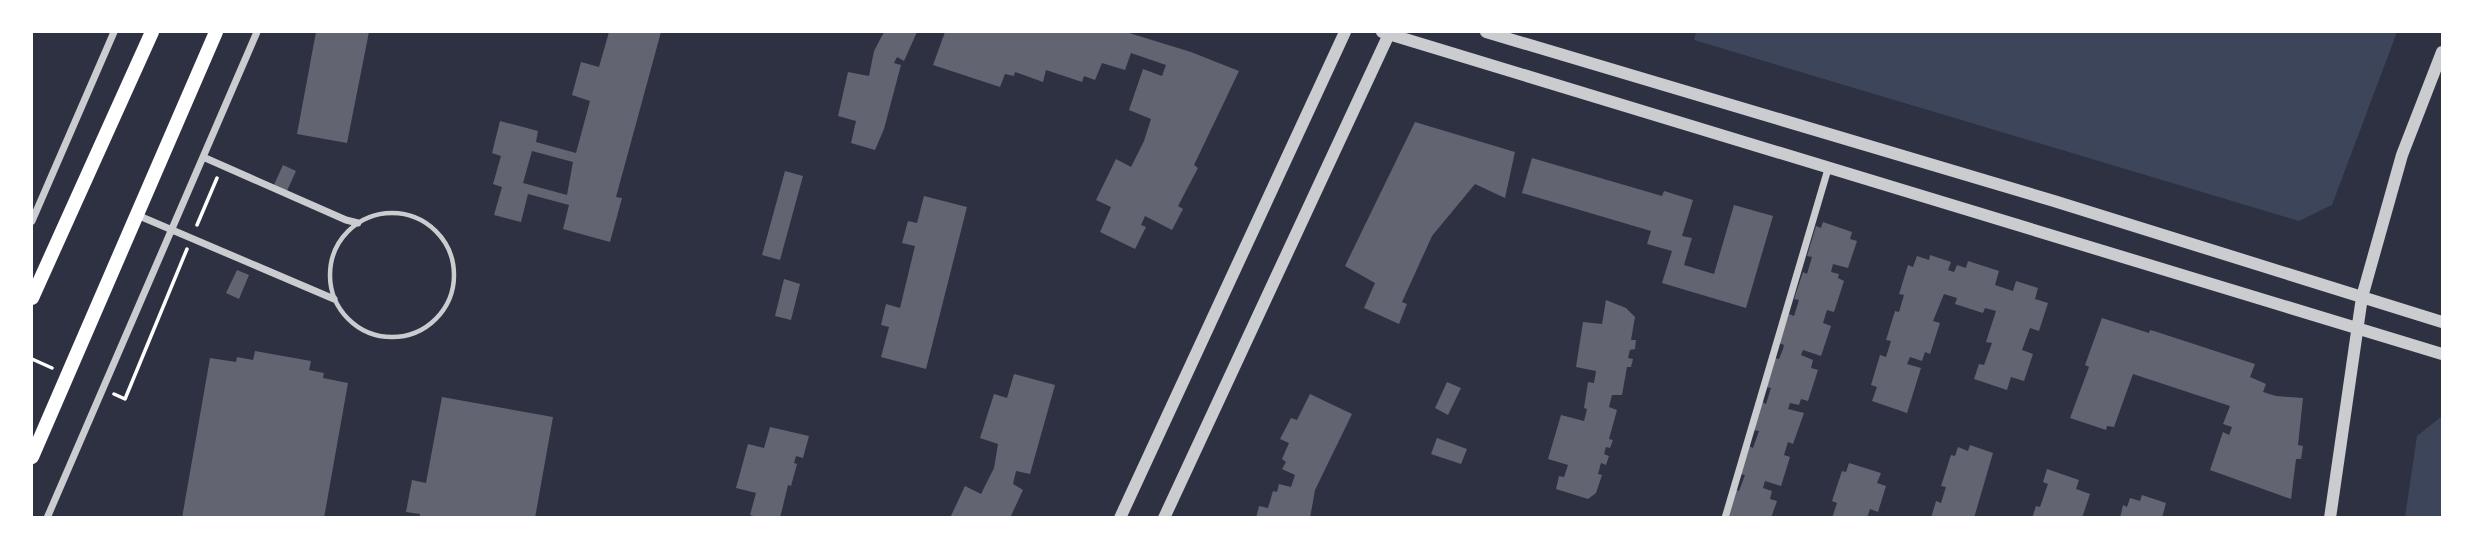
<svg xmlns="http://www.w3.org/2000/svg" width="2474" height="549" font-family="Overpass,sans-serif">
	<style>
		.green { fill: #3c4559 }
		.building { fill: #626471; fill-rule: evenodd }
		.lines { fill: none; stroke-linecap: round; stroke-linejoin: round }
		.path { stroke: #fff; stroke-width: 3.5 }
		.service { stroke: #caccd0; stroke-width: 4.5 }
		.minor { stroke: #caccd0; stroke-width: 7 }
		.tertiary { stroke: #caccd0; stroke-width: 12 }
		.secondary { stroke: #fff; stroke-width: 14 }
	</style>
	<rect width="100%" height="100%" fill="#2d3142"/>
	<path class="green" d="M1696,32H2397L2332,205L2299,221L1694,40Z
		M2442,416V517H2405L2417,436Z"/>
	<path class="building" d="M316,32H369L347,143L297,134Z
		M609,32H661L616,197L622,198L610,242L563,229L569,205L528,194L521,222L494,215L502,187L493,184L501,156L492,153L500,121L538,131L536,142L576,153L590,101L572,95L581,62L599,67ZM532,151L573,162L567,195L523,183Z
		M884,32H917L904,61L897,57L894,63L901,65L884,129L875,150L851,143L856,121L838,116L848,72L869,76L874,51Z
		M945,32H1126L1191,52L1239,71L1194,165L1198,168L1178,206L1183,209L1172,230L1145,216L1141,225L1146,227L1135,249L1100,232L1111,207L1096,200L1116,159L1131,167L1144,141L1151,119L1129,110L1143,69L1162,76L1166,65L1131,53L1125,70L1102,63L1095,80L1084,76L1082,82L1046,70L1043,82L1015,72L1014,76L1005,74L1000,87L933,65Z
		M1415,122L1515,152L1505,198L1475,184L1432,236L1402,302L1407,304L1399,324L1364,308L1375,283L1345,266Z
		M1532,158L1662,196L1664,191L1693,200L1682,236L1692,238L1684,265L1714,274L1734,205L1773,216L1746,308L1662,283L1672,251L1647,244L1651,231L1522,193Z
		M283,165L296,171L286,193L273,187Z
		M785,171L803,176L780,260L762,255Z
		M924,196L967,207L926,369L881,357L889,327L881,325L886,304L900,308L915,246L902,243L908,221L917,223Z
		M1823,222L1852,232L1850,239L1857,241L1848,268L1833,264L1831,272L1839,274L1838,278L1844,281L1834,312L1827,310L1823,323L1831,326L1821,356L1803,350L1801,355L1813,360L1811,368L1818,370L1808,401L1801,399L1799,405L1790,403L1788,409L1804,413L1793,444L1788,442L1784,455L1790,457L1781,486L1765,481L1763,488L1772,491L1770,499L1777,501L1771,518H1732L1727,516L1736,490L1739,491L1745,475L1740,474L1749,446L1753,448L1759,431L1753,430L1762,402L1766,404L1771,388L1766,387L1775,358L1779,359L1783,349L1784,345L1779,343L1789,314L1794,316L1799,300L1794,299L1803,272L1807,274L1812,257L1807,256L1816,226L1821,228Z
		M1930,255L1951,262L1948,270L1954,272L1957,265L1966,268L1968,261L1999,271L1995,285L2013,291L2016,281L2038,288L2035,299L2048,303L2039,331L2030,328L2022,350L2033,354L2024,381L2011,377L2007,390L1974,379L1979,364L1984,365L1992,343L1986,342L1996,311L1985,308L1983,313L1955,304L1957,298L1944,294L1933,321L1940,323L1930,354L1925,352L1922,361L1910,357L1907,364L1921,368L1907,413L1872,401L1877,387L1871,385L1880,355L1886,357L1891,341L1886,340L1895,311L1899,312L1904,295L1899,294L1908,265L1913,267L1917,256L1929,260Z
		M237,270L249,275L239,299L226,293Z
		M784,279L800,284L791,320L775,316Z
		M1606,300L1626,308L1635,317L1631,340H1636L1635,349L1630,350L1628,358L1633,359L1631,367H1627L1622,395H1612L1609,407L1617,410L1609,439L1613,440L1610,448L1606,447L1604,454L1609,456L1606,465L1601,463L1598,474L1602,475L1596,493L1588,499L1556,489L1559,476L1564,477L1568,465L1548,459L1561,415L1584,421L1587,409L1584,408L1588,382L1594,383L1596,371L1576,367L1583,322L1602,324Z
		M2102,318L2149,333L2150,330L2154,331L2255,364L2250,377L2266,384L2263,392L2276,396L2303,398L2298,445L2303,446L2301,459H2296L2291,499L2210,470L2223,432L2229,435L2231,430L2232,427L2223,424L2230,406L2227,405L2133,374L2114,427L2107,426L2106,430L2070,418L2089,367L2085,365Z
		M255,351L311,361L309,370L324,373L323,378L348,383L324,518H182L210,358L236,362L237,357L253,360Z
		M1014,374L1055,385L1030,474L1016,471L1013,484L1023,490L1010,518H950L965,486L981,494L994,468L998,444L980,438L994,394L1007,398Z
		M1447,382L1461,388L1448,415L1435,408Z
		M1310,394L1352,414L1315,490L1310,518H1256L1259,506L1268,508L1273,491L1277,492L1279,484L1291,487L1295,475L1282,469L1286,462L1282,459L1289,443L1280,439L1291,418L1297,420Z
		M442,397L553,417L535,518H420V514L406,512L412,480L426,483Z
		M770,427L809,436L803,458L796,456L794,463L797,464L791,486L788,485L780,518H761L750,515L756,493L736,488L748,444L764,448Z
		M1437,438L1467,449L1461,464L1431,454Z
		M1970,445L1993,453L1974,518H1931L1936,501L1941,503L1946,487L1941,486L1951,455L1955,456L1958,447L1968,451Z
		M1849,463L1881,473L1877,483L1886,486L1878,512L1870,509L1867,518H1832L1837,503L1832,501L1842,471L1846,472Z
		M2047,469L2079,480L2076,489L2090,494L2082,518H2032L2036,506L2040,507L2048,484L2043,482Z
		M2142,495L2166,503L2162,518H2120L2123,505L2127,507L2130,498L2140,501Z"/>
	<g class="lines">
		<path class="path" d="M197,225L217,178
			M32,359L52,368
			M114,394L125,399L187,249"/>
		<path class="service" d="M330 275a62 62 0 1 1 124 0a62 62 0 1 1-124 0Z"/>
		<path class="minor" d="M203,157L346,220L358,223
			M137,215L334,299
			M32,221L114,32
			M47,518L257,32
			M1725,518L1828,169"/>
		<path class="tertiary" d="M1382,32L2442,354
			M1486,32L2054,201L2442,322
			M1120,518L1345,32
			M1164,518L1390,32
			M2330,518L2362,297L2402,155L2442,52"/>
		<path class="secondary" d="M32,298L152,32
			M32,457L216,32"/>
	</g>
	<rect width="2474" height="549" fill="none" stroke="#ffffff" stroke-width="66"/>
</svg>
